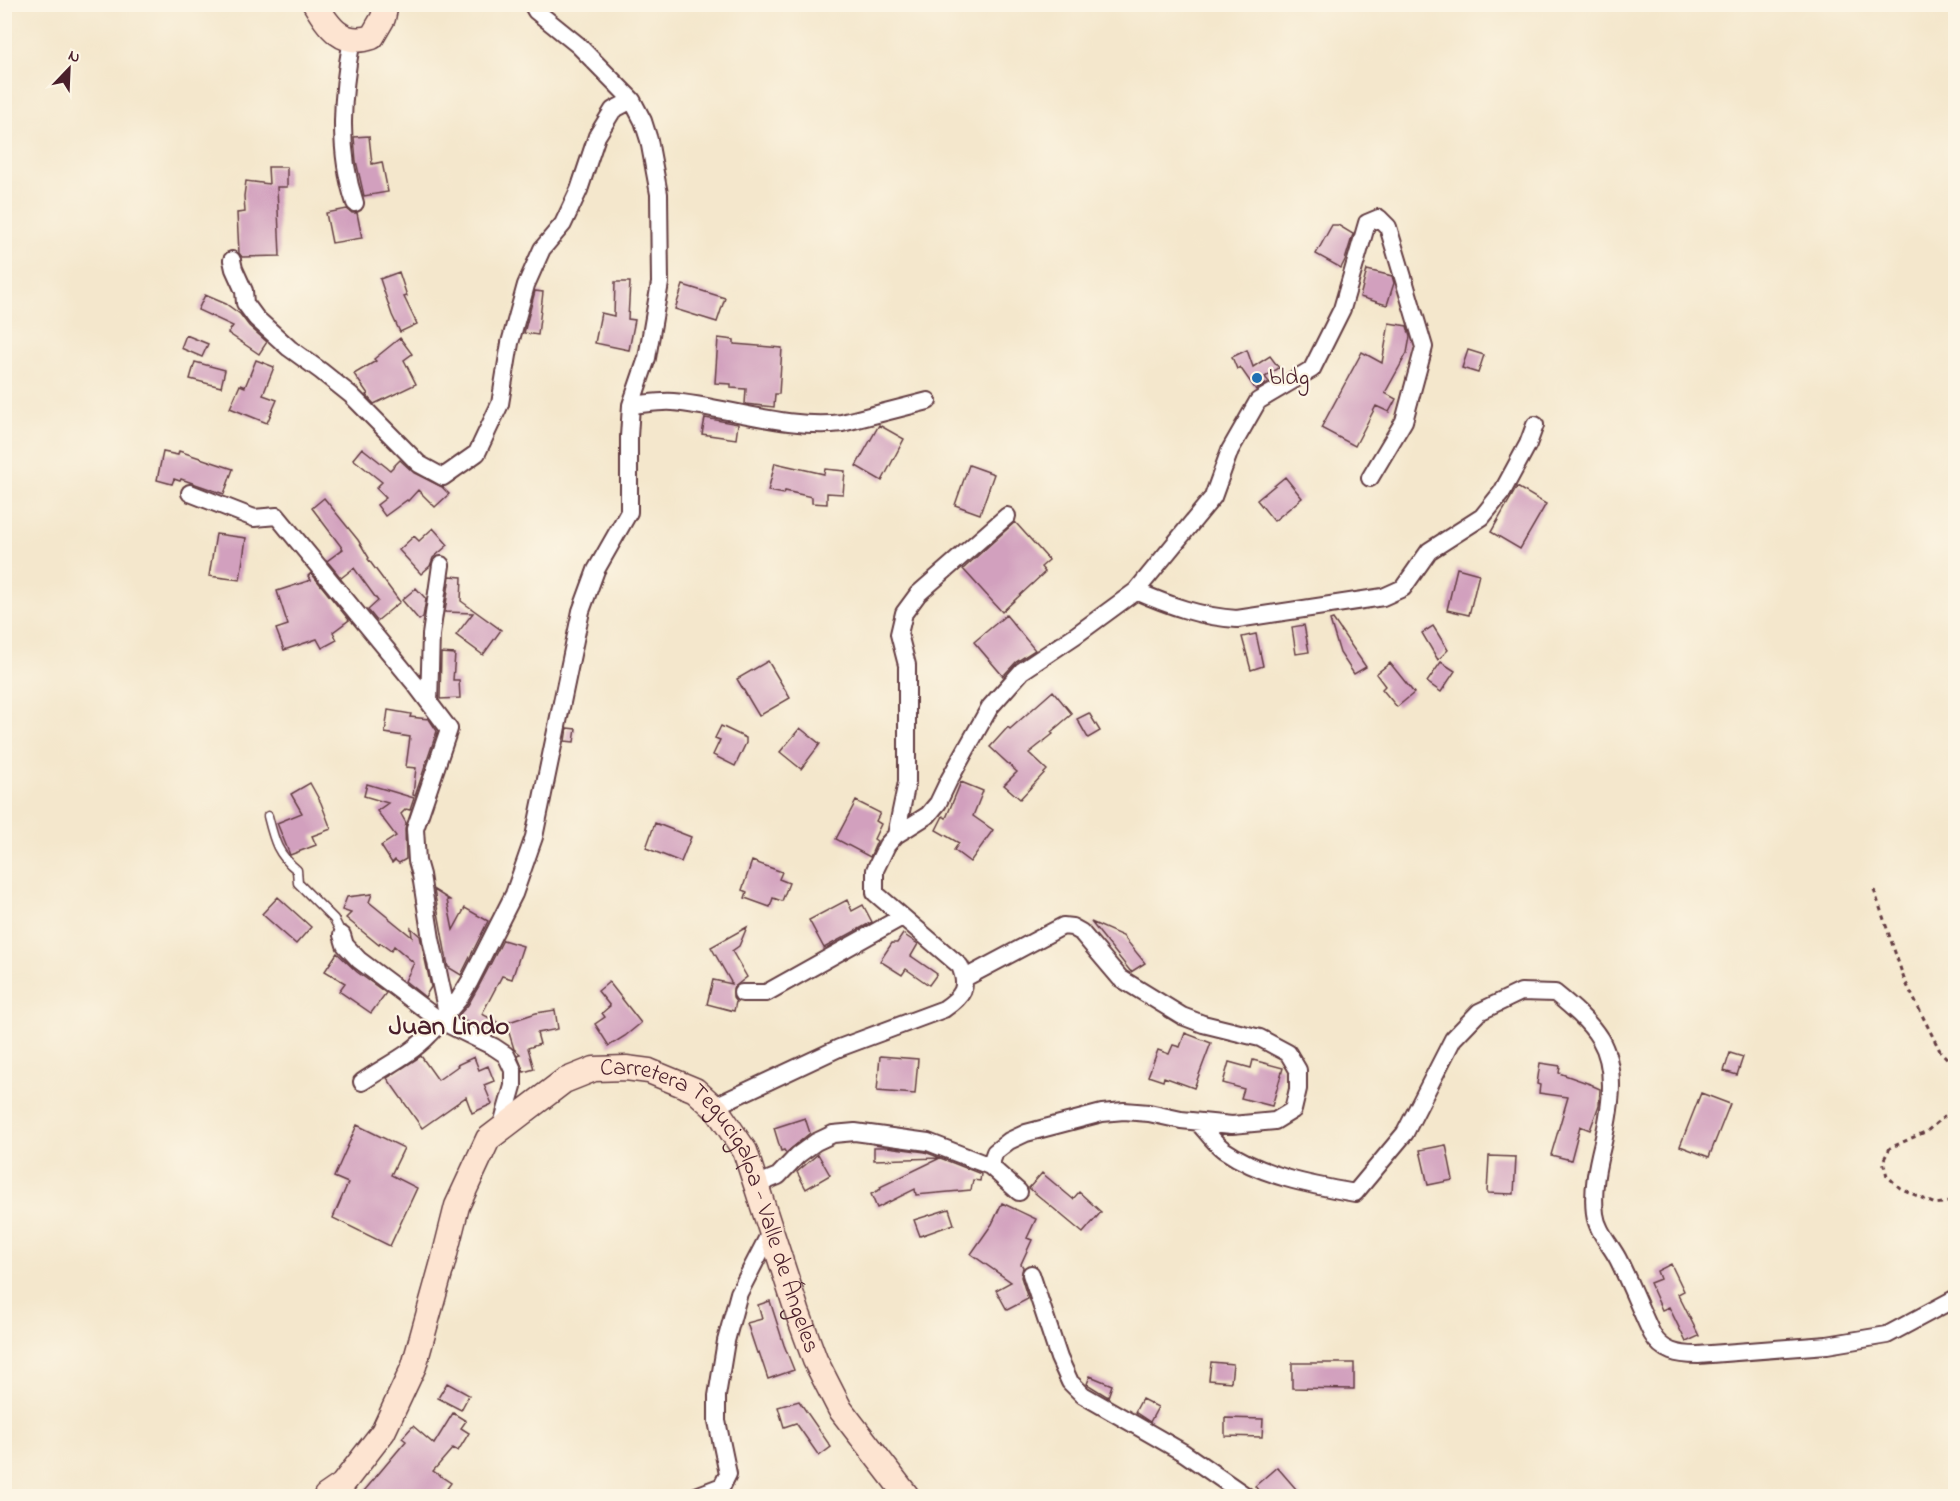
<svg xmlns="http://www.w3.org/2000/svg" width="1960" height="1501" font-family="'Indie Flower',sans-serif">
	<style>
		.building { fill: #d2a0be }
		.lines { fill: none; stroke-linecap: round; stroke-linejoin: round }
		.lane-casing { stroke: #643d43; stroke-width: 11 }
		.street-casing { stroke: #643d43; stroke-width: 20 }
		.secondary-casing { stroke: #643d43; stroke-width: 27 }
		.path { stroke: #643d43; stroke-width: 3; stroke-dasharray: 4.5 4.5; stroke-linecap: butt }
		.lane { stroke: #fff; stroke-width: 8 }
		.street { stroke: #fff; stroke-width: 16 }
		.secondary { stroke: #fde4d1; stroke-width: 24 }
		.poi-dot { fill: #1f6fb2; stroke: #fcf5e5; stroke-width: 2 }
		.labels { text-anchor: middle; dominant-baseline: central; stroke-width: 4.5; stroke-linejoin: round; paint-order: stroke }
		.poi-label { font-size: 24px; fill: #4a1f2b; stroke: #fcf5e5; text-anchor: start }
		.street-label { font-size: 24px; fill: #4a1f2b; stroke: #fcf5e5 }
		.quarter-label { font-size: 27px; font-weight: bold; fill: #4a1f2b; stroke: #fcf5e5 }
	</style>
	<rect width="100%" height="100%" fill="#fcf5e5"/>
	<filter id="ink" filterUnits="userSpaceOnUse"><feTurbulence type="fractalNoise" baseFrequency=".0167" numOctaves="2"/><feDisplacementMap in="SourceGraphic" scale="12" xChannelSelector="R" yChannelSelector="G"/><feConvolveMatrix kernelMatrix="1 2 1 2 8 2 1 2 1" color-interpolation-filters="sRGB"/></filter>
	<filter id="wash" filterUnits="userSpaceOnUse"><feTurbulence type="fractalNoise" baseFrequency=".008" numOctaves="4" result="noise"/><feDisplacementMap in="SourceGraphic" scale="24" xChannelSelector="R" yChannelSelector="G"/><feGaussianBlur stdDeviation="1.35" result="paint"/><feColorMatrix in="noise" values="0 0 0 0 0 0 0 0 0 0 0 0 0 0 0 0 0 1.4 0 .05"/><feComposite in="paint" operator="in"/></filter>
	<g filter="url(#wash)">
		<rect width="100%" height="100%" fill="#f4e7cc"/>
		<g id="blocks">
			<path class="building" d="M369,136L372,164L382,162L388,192L364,196L356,161L354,137Z
				M268,167H287V187H277L280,256L242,257L239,253L237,213L245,212L244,196L246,181L269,184Z
				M347,209L352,213H357L362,238L332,243L326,213Z
				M1332,225H1338L1353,234L1345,260L1341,268L1316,254Z
				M1367,270L1392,276L1394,283L1387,305L1360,297Z
				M399,272L407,296L404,297L417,324L400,332L392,315L380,279Z
				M615,282H630L628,319L635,320L629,350L595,343L601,313L614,316Z
				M683,285L725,298L717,322L675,309Z
				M535,291L543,292L538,335L524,333Z
				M205,295L226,304L240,314L249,326L267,342L259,354L228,333L233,326L198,310Z
				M1389,323L1407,326L1410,337L1407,353L1385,393L1396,399L1389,412L1376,406L1355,446L1321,428L1362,352L1382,363Z
				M186,335L208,344L202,357L181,348Z
				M400,338L412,354L404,360L416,384L374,404L366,395L368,394L354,374L376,361L374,359Z
				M718,338L734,340V344L782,348L779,394H775L774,407L745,404L746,389L731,388V384L715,383Z
				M1247,350L1253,367L1270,356L1279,368L1265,377L1269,382L1256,390L1240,367L1237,369L1232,357Z
				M1468,350L1484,355L1478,373L1462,368Z
				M256,360L274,367L263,395L277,400L267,423L230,408L240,385L245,387Z
				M195,362L225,370L221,387L190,379Z
				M705,418L738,424L736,439L702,434Z
				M879,425L904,439L882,481L856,466Z
				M362,448L390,470L400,460L414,473L442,487L449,494L435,507L418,490L408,501L407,500L385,516L377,505L386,498L376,488L382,482L353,459Z
				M179,451L233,469L224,494L181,479L180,481L174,479L172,484L157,480L163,452L178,455Z
				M775,463L824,474L825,469L845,471L843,494L827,493V504L812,503V497L785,491L784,494L768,491Z
				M969,465L994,474L980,514L955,505Z
				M1285,477L1302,498L1274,521L1257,500Z
				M1517,487L1546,504L1520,549L1491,532Z
				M324,498L358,540L369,558L368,559L400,602L377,621L368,610L378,601L354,568L341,578L327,561L343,549L312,508Z
				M1015,522L1049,560L1041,567L1045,572L1002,612L963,569Z
				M433,528L448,545L433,558L430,566L421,574L399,550L414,536L419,541Z
				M216,534L246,538L240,580L209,576Z
				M1457,568L1479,574L1469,615L1447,610Z
				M311,573L349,620L333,632L337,640L322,648L317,639L284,650L276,629L288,625L277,591L311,580L308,576Z
				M450,576L462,577L461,601L501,630L483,655L456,635L473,613L445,612Z
				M416,588L426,599L423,617L419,620L402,600Z
				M1006,615L1035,650L1016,662L1003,676L974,642Z
				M1333,619L1366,667L1354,674L1340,653L1330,620Z
				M1304,625L1309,652L1296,654L1292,627Z
				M1433,626L1448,650L1438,660L1422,633Z
				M1256,634L1263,666L1251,670L1242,637Z
				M441,653L455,654L453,680H459L460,698L440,699Z
				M768,661L790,698L759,716L737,679Z
				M1441,662L1455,671L1441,692L1427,682Z
				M1390,663L1414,693L1397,707L1382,689L1385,686L1376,674Z
				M1053,691L1072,714L1051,732L1053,734L1029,753L1047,770L1020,799L1004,785L1017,772L990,747L1008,727L1010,729Z
				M388,710L411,714L410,717L429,719L437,731L415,796L413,795L416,768L406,767L410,737L385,733Z
				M1089,713L1100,731L1088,738L1077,719Z
				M721,726L746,738V743L735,766L713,755L720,740L715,738Z
				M567,728L576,729L574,742L565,741Z
				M800,728L820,744L801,769L780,752Z
				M961,782L983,791L973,816L993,830L970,862L954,850L959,843L936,830L943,816L946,818Z
				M310,783L321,803L331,829L312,836L316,845L290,855L277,823L302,813L291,794Z
				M367,784L414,798L410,810L406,809L401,814L406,823L405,830L406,859L399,863L395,860L392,863L381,846L396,836L377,811L388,803L364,796Z
				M856,801L880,813L876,821L881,824L874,839L877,841L870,857L836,839Z
				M655,823L691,837L681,862L646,848Z
				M752,861L782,872L779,879L789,883L782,901L773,898L770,907L745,898L747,892L742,890Z
				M434,890L450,900H447L453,930L465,908L488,921L461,975L448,967Z
				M372,894L369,902L412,937L411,928L420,936L431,987L425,997L405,981L414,963L394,946L391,951L380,943L379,945L346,918L351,913L342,910L347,897Z
				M278,897L311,927L296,944L262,914Z
				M847,900L852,911L863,905L872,922L824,948L809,920Z
				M1091,922L1123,936L1145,963L1131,972Z
				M747,927L739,946L732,951L747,977L733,988V998L736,1002L734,1011L707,1004L713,980L732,984L711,947Z
				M903,934L918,944L911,956L937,974L929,985L906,969L902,975L880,961L892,943H897Z
				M503,940L523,946L512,979L502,976L482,1014L497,1022L490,1034L457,1017L468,1005L479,986Z
				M337,953L357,972L386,993L371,1013L339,991L345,983L325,971Z
				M609,982L641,1023L625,1036L609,1046L595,1024L605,1017L602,1013L610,1006L598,991Z
				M555,1010L558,1029L537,1033L540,1044L528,1048L534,1069L524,1072L517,1055L520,1054L514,1049L506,1023L536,1013Z
				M1185,1033L1211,1043L1194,1088L1164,1077L1163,1081L1148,1076L1158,1050L1169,1054L1173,1045L1180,1047Z
				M1730,1053L1743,1057L1737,1075L1724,1071Z
				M421,1056L438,1080L458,1066L457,1065L474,1057L479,1070L488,1066L494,1081L484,1085L492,1104L472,1113L466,1097L422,1128L387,1078Z
				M880,1056L918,1059L915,1094L877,1091Z
				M1253,1060L1283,1068L1272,1106L1241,1098L1244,1089L1223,1083L1229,1062L1251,1068Z
				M1540,1063L1560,1066L1559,1073L1593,1085V1086L1600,1089L1599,1105L1590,1130L1580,1126L1571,1160L1551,1155L1568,1097L1539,1093L1540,1085L1537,1084Z
				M1701,1093L1730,1104L1709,1157L1680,1146Z
				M805,1118L810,1133L786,1153L784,1150L781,1151L774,1128Z
				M357,1125L404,1148L391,1175L417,1188L390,1246L333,1218L348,1183L334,1177Z
				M1446,1145L1453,1180L1428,1185L1420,1150Z
				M874,1147H887L925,1152L981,1174L980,1181L973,1180L971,1190L916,1195L915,1189L877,1208L871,1194L881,1189L880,1187L940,1158L874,1160Z
				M818,1154L830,1175L806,1189L797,1172Z
				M1489,1156L1516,1157L1514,1194L1487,1193Z
				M1042,1173L1073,1199L1079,1192L1101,1212L1083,1233L1029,1188Z
				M1002,1203L1036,1219L1027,1238L1032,1240L1021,1264L1023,1267L1021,1277L1028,1299L1007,1310L996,1290L1011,1282L971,1254L992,1224Z
				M949,1209L954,1224L920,1236L914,1220Z
				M1671,1264L1684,1291L1678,1294L1699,1336L1686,1342L1669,1307L1662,1310L1650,1283L1660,1279L1657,1271Z
				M770,1301L784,1345L794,1370L768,1379L759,1352L757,1353L747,1323L762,1319L758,1305Z
				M1211,1362L1233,1364L1231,1382L1209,1380Z
				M1292,1363H1354V1389L1292,1388Z
				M1090,1376L1112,1385L1108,1397L1087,1384Z
				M447,1383L469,1395L461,1410L438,1398Z
				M1142,1399L1158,1407L1150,1422L1135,1412Z
				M799,1401L831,1447L819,1456L796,1423L784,1427L778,1407Z
				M453,1413L466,1421L461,1428L469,1433L458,1451L453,1448L433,1471L451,1483L441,1497H359L406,1441L402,1438L413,1426L434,1444Z
				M1225,1418L1263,1419L1262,1437L1225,1436Z
				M1277,1467L1303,1497H1263L1255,1486Z"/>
		</g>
	</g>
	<g filter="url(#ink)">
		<use href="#blocks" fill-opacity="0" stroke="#643d43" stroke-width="1.5"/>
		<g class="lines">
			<g class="lane-casing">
				<path id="lane" d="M268,816C274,840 277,854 297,870L298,883L334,919L342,935"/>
			</g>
			<g class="street-casing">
				<path id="street" d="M532,4L536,11L578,45L632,100
					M352,39C342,93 337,150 355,203
					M232,260L234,269L244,291L245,303L256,318L289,348L321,371L351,395L419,464L443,477L477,453L500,404L510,343L526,285L542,249L563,224L579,190L597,136L613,110L632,100L643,121L649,140L659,194L660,283L647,358L631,405L629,437V512L596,570L581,611L534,837L514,894L470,981L459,999L447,1013
					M631,405C645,404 659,401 673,402C727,407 788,430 842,423L928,401
					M190,493L254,518L277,516L415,684L449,729L415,829L417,861L421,875L431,939L447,1013C440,1020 436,1029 429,1035C410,1055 385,1066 362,1082
					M1136,591C1168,605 1201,617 1237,619L1383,597L1403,588L1429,551L1482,517L1502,492L1528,444L1535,425
					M429,702L431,635L441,565
					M896,835L907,782V665L899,634L904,613L918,594L1007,516
					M342,935L345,945L359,960L439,1020L494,1047L506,1055L513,1070V1086L501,1128
					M965,978L1063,926L1072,927L1081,932L1120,978L1182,1016L1203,1024L1260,1038L1288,1053L1298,1070V1089L1293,1110L1275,1121L1232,1125L1181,1120L1149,1113L1124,1111L1102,1113L1026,1133L1009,1141L995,1152L990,1166
					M742,993H766L902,917
					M713,1107L839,1048L944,1009C963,996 969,988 960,966L875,893V870L887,845L896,835L928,815L938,803L949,780L990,707L1022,671L1076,635L1136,591L1213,497L1230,450L1258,401L1312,369L1342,309L1367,223L1379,218L1388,227L1424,347L1404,421L1370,478
					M1198,1122C1206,1131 1214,1143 1224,1150C1262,1176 1310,1185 1355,1193L1405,1133L1453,1039L1479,1012L1521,992L1555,993C1571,1006 1589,1021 1600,1039C1618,1069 1610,1110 1603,1142C1597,1166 1592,1190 1595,1214C1597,1231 1610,1244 1618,1259C1630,1283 1640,1309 1652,1334C1662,1352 1678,1355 1698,1355L1827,1345L1887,1335L1956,1298
					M756,1185L778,1176L798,1155L816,1142L833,1134L855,1132L928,1142L990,1166L1019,1192
					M1031,1274L1059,1358L1070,1382L1083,1395L1184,1453L1246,1496
					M696,1496L722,1486L728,1474L717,1421V1396L726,1341L739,1293L771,1231"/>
			</g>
			<g class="secondary-casing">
				<g id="secondary">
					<path d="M315,4C329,27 342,47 372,37L383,18L386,4"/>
					<path id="s1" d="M326,1496L342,1485L383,1432L414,1366L443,1262L457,1206L488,1139L564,1081L594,1069L626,1068L649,1071L695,1090L717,1110L745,1151L798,1314L815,1360L840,1409L907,1496"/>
				</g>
			</g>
			<path class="path" d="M1874,890L1904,979L1940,1051L1956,1068
				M1956,1102L1945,1116L1927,1131L1890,1148L1883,1161L1887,1176L1900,1188L1935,1204L1956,1201"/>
			<use href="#lane" class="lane"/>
			<use href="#street" class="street"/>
			<use href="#secondary" class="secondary"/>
		</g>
	</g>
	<circle class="poi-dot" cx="1257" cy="378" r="6"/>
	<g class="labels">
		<g class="poi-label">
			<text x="1269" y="378">bldg</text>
		</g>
		<g class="street-label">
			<text stroke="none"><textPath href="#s1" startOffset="728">Carretera Tegucigalpa - Valle de Ángeles</textPath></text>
		</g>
		<g class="quarter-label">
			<text x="449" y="1027">Juan Lindo</text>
		</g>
	</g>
	<rect width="1960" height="1501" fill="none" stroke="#fcf5e5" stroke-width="24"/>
	<g transform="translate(69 69) rotate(23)" stroke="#fcf5e5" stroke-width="4.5" paint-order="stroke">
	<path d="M0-4.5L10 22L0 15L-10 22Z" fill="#4a1f2b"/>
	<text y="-9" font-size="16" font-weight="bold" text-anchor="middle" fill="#4a1f2b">N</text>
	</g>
</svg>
